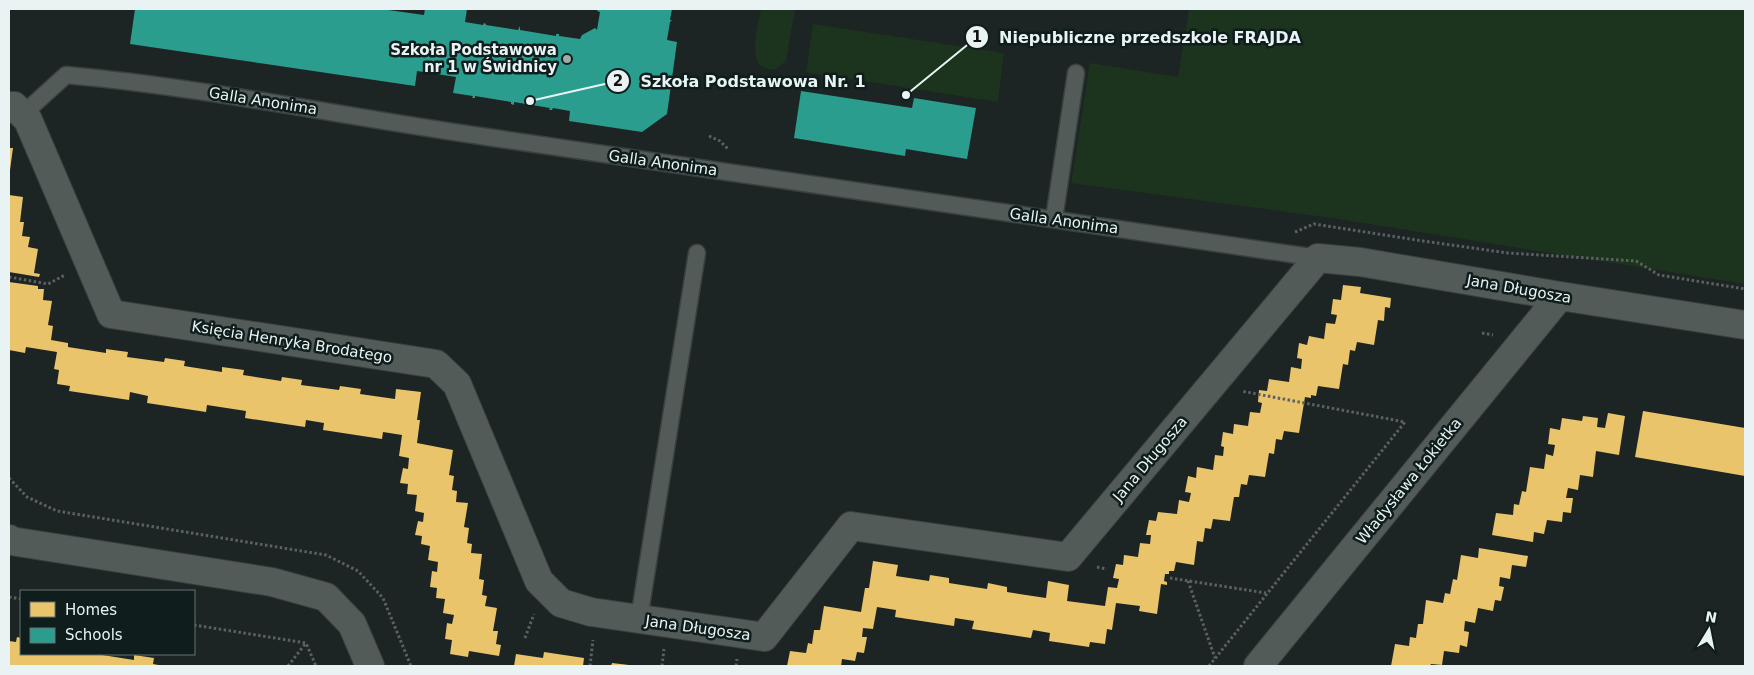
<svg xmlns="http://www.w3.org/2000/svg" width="1754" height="675" font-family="'DejaVu Sans',sans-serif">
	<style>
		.green { fill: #1c341d }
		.homes { fill: #e9c46a }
		.schools { fill: #2a9d8f }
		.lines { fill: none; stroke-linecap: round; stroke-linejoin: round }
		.service-casing { stroke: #3a4040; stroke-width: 19 }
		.minor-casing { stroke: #3a4040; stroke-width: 30 }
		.path { stroke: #5b6160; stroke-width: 3; stroke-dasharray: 2.5 2.5; stroke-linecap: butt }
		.service { stroke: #535b59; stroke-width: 16 }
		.minor { stroke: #535b59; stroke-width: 28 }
		.poi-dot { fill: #a1abab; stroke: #0f1d1d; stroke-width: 2 }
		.labels { text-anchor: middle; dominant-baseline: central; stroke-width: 5; stroke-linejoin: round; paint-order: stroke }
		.poi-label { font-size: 15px; font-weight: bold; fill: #e9f3f3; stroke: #0f1d1d; text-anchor: end }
		.street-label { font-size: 15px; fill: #e9f3f3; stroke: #0f1d1d }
		.leader { fill: none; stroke: #e9f3f3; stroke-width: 2 }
		.callout-dot { fill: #e9f3f3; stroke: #0f1d1d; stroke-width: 2 }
		.mark-label { font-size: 15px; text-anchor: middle; font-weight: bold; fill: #111 }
		.callout-label { font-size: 16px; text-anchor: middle; font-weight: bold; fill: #e9f3f3; stroke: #0f1d1d; stroke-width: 5; stroke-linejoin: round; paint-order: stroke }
	</style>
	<rect width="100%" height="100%" fill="#1c2424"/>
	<path class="green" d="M761,9H795L786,61L774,70C769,69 762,68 759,64C750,53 759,22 761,9Z
		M1189,9H1745V284L1332,218L1071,183L1090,63L1178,77Z
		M813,24L1004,53L998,102L806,72Z"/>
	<path class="homes" d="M9,148H13L10,170L9,169Z
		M9,195L23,197L20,222H24L22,236L30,237L28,247L38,249L34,273L40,274L39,277L9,272Z
		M9,282L38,286V289H44L43,300L52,301L48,325L53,326L51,340L68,343V347L106,353V349L128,352L127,357L164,362L165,358L185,361L184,366L222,372V367L244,370L243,375L281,381L282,377L302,380L301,385L339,390L340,386L361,389L360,394L395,399L396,389L421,392L417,420H420L417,443L453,450L449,475L454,476L452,490L457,491L456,502L468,503L464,527L469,528L467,543L472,544L471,553L482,554L479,579L484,580L482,595L487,596L485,606L497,608L493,631H498L496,644L501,645L499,656L469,651L468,657L450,654L452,640L445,639L447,623L452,624L454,615L443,613L445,599L436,598L437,588L430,587L432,571L437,572L438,562L428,560L430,546L421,544L422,536L415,535L418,521L423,522L424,513L415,511L417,495L407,494L408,484L400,483L403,468L408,469L409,458L399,456L402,435L383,432L382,439L323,430L324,423L306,420L305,427L245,418L246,411L207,405L206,412L147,403L148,396L130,392L129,400L69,391L70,386L57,384L59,370L54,369L57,352L26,347L25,353L9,350Z
		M1343,285L1361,287L1360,293L1391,298L1390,308L1385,307L1384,321L1378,320L1374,345L1357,342L1355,351L1350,350L1348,365L1343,364L1339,389L1318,386L1316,396L1311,395V398L1305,397L1299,433L1284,431L1282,440L1276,439L1274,454L1269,453L1265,477L1249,475L1247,485L1241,484L1239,497H1234L1230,521L1213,519L1211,529L1205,528L1203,542L1197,541L1194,565L1176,562L1174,571H1169V574H1165L1164,581L1167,582V585L1161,584L1157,614L1139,611L1140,606L1116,603L1112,630L1107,629L1105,644L1090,642L1089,647L1049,641L1050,633L1033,630L1031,638L972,629L974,621L955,618L954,626L895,617L896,610L877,607L873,629L863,628L862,637H867L864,653L857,652L855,661L842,659L841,666H787L790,651L806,653L808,643L812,644L814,630H820L824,606L861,612L865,588H869L873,561L898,565L896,576L929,581L930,575L949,578V583L987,589L988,583L1007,587V592L1046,598L1048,581L1069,585L1067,601L1105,606L1108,587L1117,588L1119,579L1113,578L1116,564L1123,565L1124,555L1138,557L1140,543L1150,544L1151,535H1146L1149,520L1156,521L1158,512L1177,514L1179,500L1189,502L1191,493L1185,492L1188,476L1196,478L1197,467L1213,470L1215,455L1223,456L1224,447L1221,446L1223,432L1233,434L1234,424L1248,426L1250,412L1260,413L1262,403L1258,402L1259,390L1267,391L1269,379L1289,382L1291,367L1301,369L1302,359L1297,358L1299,343L1307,345L1309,336L1324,339L1326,323L1335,324L1337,315L1331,314L1333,299L1341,300Z
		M1643,411L1745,428V476L1635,457Z
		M1608,413L1625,416L1619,455L1596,451L1593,477L1580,475L1578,490L1568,488L1566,498H1573L1571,513L1563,512L1562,522L1547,520L1544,534L1534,532L1533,542L1492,535L1496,513L1513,515L1514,504L1519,505L1522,491L1526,492L1530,467L1544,469L1546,454L1553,456L1555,445L1548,444L1550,428L1560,430L1562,418L1582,421L1583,416L1598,418L1597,427L1605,428Z
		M1479,548L1528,556L1526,567L1512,565L1510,579L1500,577L1499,586L1504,587L1501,601L1495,600L1493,611L1478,608L1475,623L1465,621L1464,631L1469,632L1467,647L1460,645L1459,653L1444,651L1442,665L1431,664L1430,666H1391L1395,644L1409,646L1410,637L1416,638L1418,624H1423L1426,600L1443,603L1445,593L1450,594L1453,579L1457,580L1461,555L1478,558Z
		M17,637L21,638V654H96L134,660V655L154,658L153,664L164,666H9V641L16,642Z
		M544,652L584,658L583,666H514L516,654L543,658Z
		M612,663L629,665V666H611Z"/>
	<path class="schools" d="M135,9H381L424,15L425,9H467L465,22L483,25L484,23L486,24V25L518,30L520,26V30L556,36V34H559V36L580,39L582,35L595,28L597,30L600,12L597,11L598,9H672L670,20H672L670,22L667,40L677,42L667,114L642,132L569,121L570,111L553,108L552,110H549L550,108L514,102V105L511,104V102L475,96V98H472L473,96L453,93L456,77L417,71L415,86L130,44Z
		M801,91L912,108L914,98L976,108L967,159L906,149L905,156L794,138Z"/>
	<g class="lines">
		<g class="service-casing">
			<path id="service" d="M22,115L66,75C209,88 351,118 494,138C768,179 1043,218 1318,258
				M1054,219L1076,73
				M639,619L697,253"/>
		</g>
		<g class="minor-casing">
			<path id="minor" d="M9,106H14L28,120L111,314L436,364L457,384L539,581L561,603L591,612L764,637L851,526L1068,557L1318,258L1360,262L1560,296L1745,325
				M9,539L11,541L272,582L326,597L352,624L370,666
				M1258,666L1560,296"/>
		</g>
		<path class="path" d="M709,136L720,141L729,150
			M1295,232L1314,224L1423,241L1508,253L1636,261L1659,275L1745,289
			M9,277L48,284L65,275
			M1482,333L1493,335
			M9,478L27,497L57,511L326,555L358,571L383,598L411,666
			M1097,567L1107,569
			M1170,578L1266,593
			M1188,581L1215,658
			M9,597L21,599
			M194,625L306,643L316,666
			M525,638L534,614
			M288,666L306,643
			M590,666L593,640
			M662,666L664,649
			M736,666L737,659
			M1209,666L1405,422L1241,391"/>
		<use href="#service" class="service"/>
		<use href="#minor" class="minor"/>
	</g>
	<circle class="poi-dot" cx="567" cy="59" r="5"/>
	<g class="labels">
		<g class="poi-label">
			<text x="557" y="50">Szkoła Podstawowa<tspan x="557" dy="17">nr 1 w Świdnicy</tspan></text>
		</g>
		<g class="street-label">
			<text transform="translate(263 101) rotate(9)">Galla Anonima</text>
			<text transform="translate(663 163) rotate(8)">Galla Anonima</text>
			<text transform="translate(1064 221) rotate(8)">Galla Anonima</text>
			<text transform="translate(1519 289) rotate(10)">Jana Długosza</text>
			<text transform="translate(292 342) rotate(9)">Księcia Henryka Brodatego</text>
			<text transform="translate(1150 459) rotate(-50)">Jana Długosza</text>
			<text transform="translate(1409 481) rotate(-51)">Władysława Łokietka</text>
			<text transform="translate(698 628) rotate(8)">Jana Długosza</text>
		</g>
	</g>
	<path class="leader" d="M906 95L977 37M530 101L618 81"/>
	<g class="callout-dot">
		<circle cx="906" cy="95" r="5"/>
		<circle cx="530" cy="101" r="5"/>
		<circle cx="977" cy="37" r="12"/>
		<circle cx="618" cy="81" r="12"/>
	</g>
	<g class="mark-label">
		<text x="977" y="42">1</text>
		<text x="618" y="86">2</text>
	</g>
	<g class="callout-label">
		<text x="1150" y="43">Niepubliczne przedszkole FRAJDA</text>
		<text x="753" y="87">Szkoła Podstawowa Nr. 1</text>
	</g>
	<rect width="1754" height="675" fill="none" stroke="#e9f3f3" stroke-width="20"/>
	<rect x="20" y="590" width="175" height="65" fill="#0f1d1d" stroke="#667373"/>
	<rect x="30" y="602" width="25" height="15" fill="#e9c46a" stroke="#667373"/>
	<text x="65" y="615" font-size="15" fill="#e9f3f3">Homes</text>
	<rect x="30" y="628" width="25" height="15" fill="#2a9d8f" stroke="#667373"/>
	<text x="65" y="640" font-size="15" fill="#e9f3f3">Schools</text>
	<g transform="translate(1709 630) rotate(10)" stroke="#0f1d1d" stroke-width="4" paint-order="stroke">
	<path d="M0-4L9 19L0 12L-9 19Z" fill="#e9f3f3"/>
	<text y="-8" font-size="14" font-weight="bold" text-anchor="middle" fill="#e9f3f3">N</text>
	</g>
</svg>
